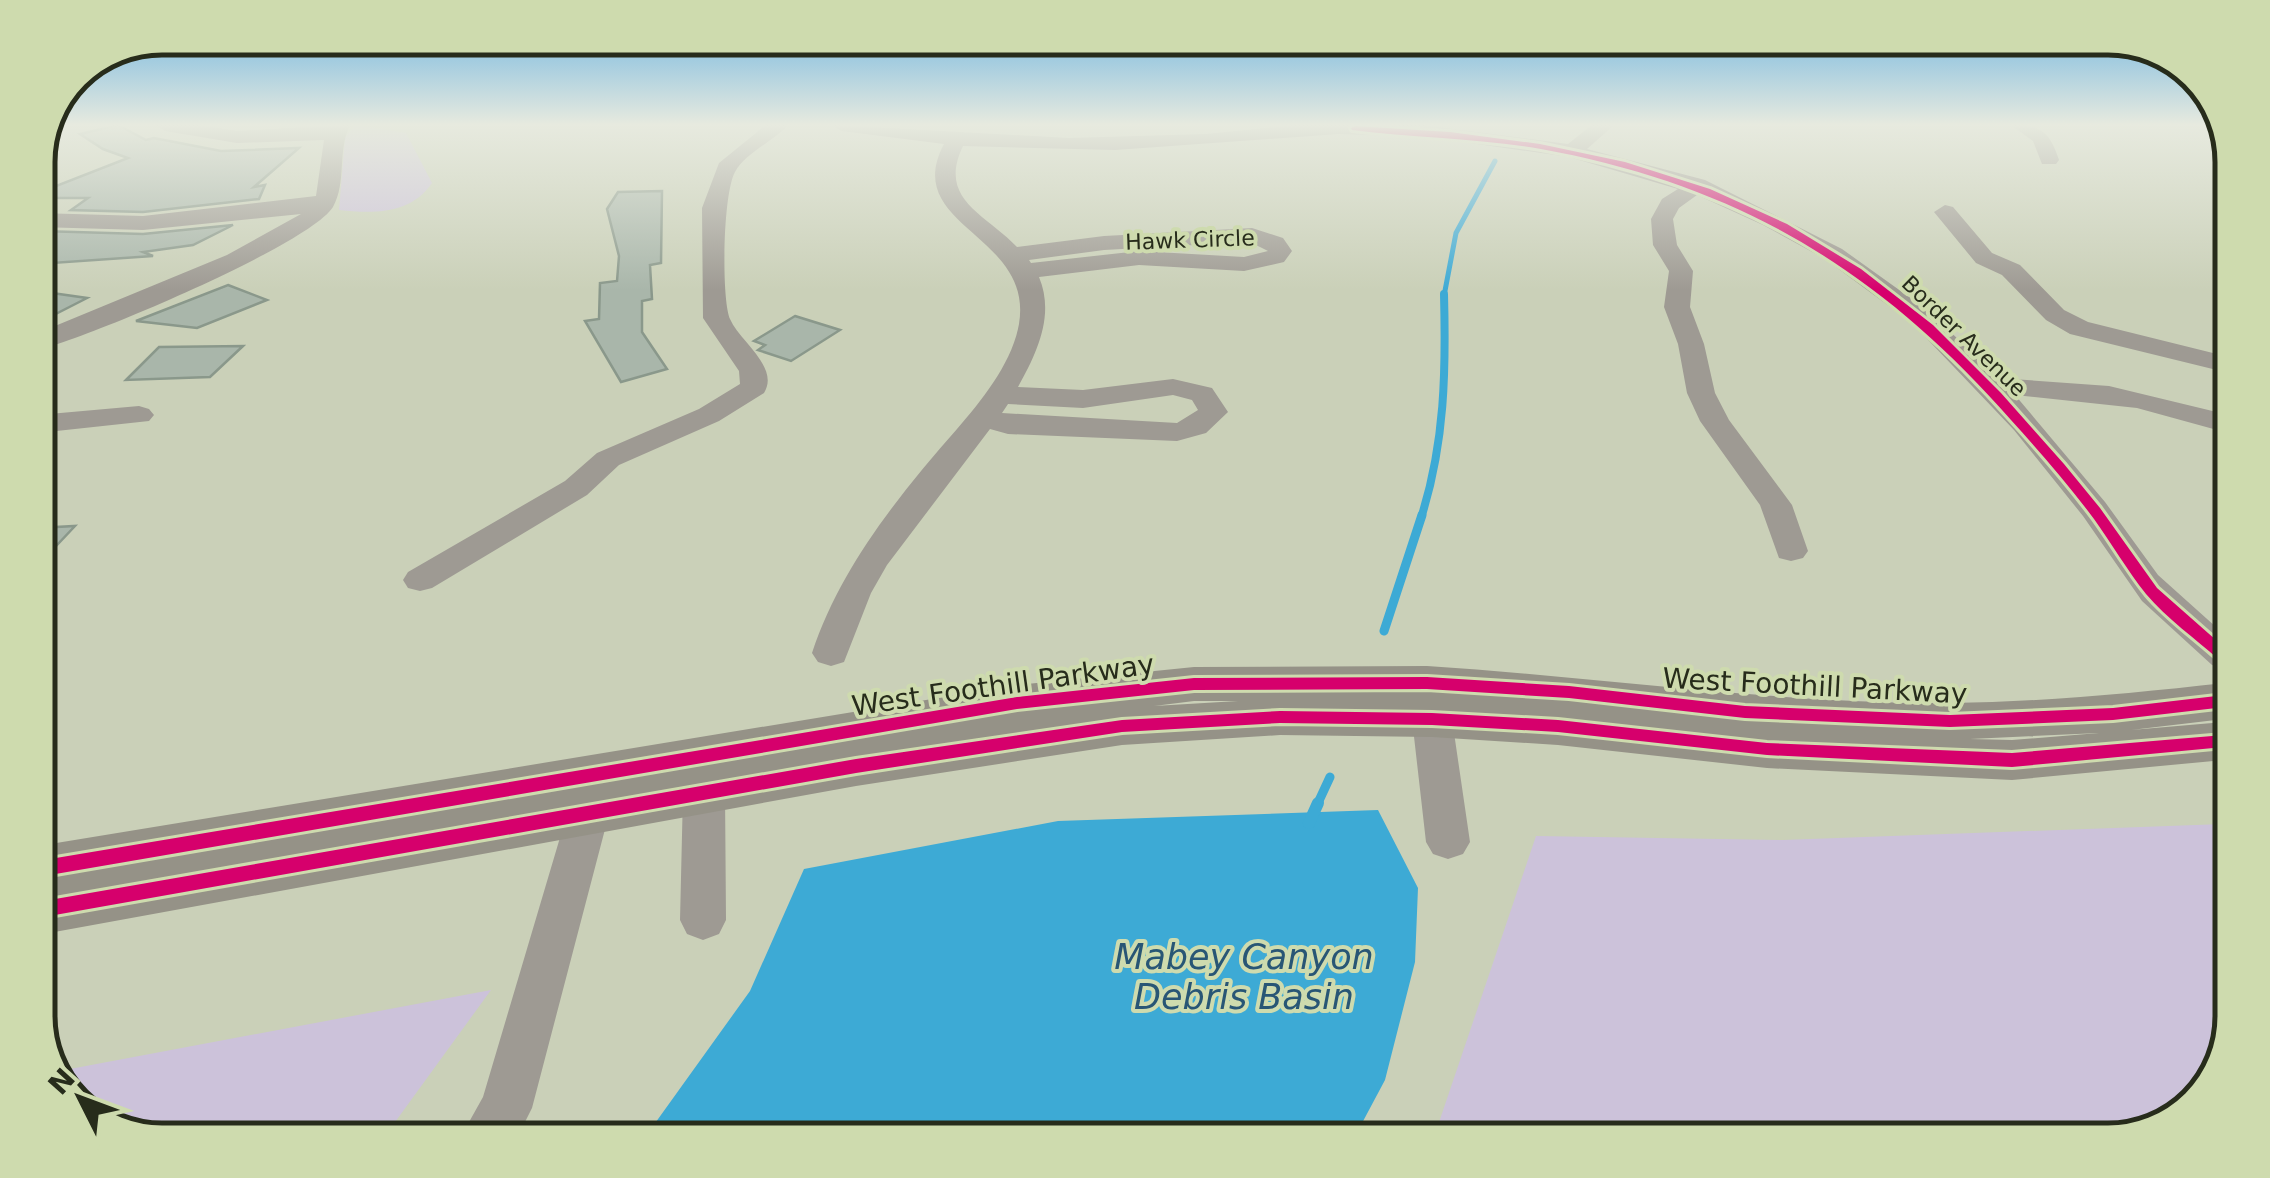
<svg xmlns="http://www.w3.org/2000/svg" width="2270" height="1178" font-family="'DejaVu Sans',sans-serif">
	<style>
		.green { fill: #ccc2da }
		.water { fill: #3daad5 }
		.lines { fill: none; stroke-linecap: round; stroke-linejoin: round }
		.stream-far3 { stroke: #3daad5; stroke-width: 5 }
		.stream-far2 { stroke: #3daad5; stroke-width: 8 }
		.stream-far1 { stroke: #3daad5; stroke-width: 9 }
		.stream { stroke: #3daad5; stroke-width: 12 }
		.building { fill: #a9b6aa; stroke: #8a988b; stroke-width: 2.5 }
		.minor { fill: #9e9a93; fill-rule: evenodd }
		.major { fill: #959287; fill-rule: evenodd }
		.cycleway-casing { stroke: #cedbae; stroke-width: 6 }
		.cycleway { fill: #d6006c; fill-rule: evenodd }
		.labels { text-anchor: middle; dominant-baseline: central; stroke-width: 8; stroke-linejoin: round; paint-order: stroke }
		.far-street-label { font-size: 22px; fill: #272c1b; stroke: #cedbae }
		.street-label { font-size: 28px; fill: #272c1b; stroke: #cedbae }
		.near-water-label { font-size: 35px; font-style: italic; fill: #285675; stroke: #cedbae }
		.rim { fill: none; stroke: #272c1b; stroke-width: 5 }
	</style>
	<rect width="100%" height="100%" fill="#cad0b8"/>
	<path class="green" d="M355,125L406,133L432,183C411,214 374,214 339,210L345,138Z
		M2223,824L2219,1072L2177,1120L2109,1140H1433L1536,836L1783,840Z
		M491,990L382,1140C323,1141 152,1152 106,1127C88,1118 60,1091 54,1072Z"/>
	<path class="water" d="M1378,810L1418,888L1415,962L1385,1080L1353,1140H643L750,991L804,869L1058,821Z"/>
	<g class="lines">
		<path class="stream-far3" d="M1444,296L1456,233L1495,161"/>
		<path class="stream-far2" d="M1421,518C1445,443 1446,371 1444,294"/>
		<path class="stream-far1" d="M1384,631L1422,515
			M1317,805L1330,777"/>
		<path class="stream" d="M1309,823L1318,803"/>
	</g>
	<path class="building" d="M118,125L146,140L154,138L221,151L299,148L254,187L265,185L259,199L143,212L71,210L88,198H38V193L128,158L103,149L80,134Z
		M662,191L661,263L650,265L652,299L642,301V332L667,369L621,382L585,321L599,319L600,283L617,281L619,256L607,209L618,192Z
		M233,225L193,245L143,252L153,256L38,264V233L41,231L143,234Z
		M228,285L267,300L197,328L136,321Z
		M38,291L87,298L38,323Z
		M795,316L840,330L791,361L758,350L765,345L754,341Z
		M243,346L210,377L126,380L159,347Z
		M75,526L38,565V528Z"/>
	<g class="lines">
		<path class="minor" d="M155,125H199L237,131L350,125C337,151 347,182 333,207C309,245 87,338 38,350V333L227,255L301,214L143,230L38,227V213L143,216L316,196L324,140L237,143L165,131Z
			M766,125H788C774,141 745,153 735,172C723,193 721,297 730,319C740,342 780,367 764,393L719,421L619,465L587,495L432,588L420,591L408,588L403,580L408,572L565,481L597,453L699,409L740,384L739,371L703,318L702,208L719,163Z
			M832,125L1069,138L1206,134L1296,125H1422L1568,144L1592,125H1614L1587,149L1705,180L1842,249L1930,312L1998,378L2109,386L2229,415L2228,433L2137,408L2015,395L2105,502L2158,575L2226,636L2225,669L2212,665L2142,601L2083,516L2014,430L1912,323L1825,259L1763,225L1697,195L1679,208L1673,219L1677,245L1693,271L1690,307L1704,344L1715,393L1729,420L1792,505L1808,551L1803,558L1791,561L1779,558L1760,505L1700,421L1687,393L1678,344L1664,307L1669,271L1653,245L1651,219L1662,199L1678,189L1569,157L1428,137L1338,134L1115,150L963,146C937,200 986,214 1017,247L1104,236L1252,228L1283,238L1292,251L1284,262L1244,271L1139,265L1039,277C1055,315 1037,353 1018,387L1083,390L1173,379L1212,388L1228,412L1206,433L1177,441L1008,434L990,429L887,565L871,593L844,662L831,666L818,662L812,653C840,568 899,495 957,429C982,400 1012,363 1019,324C1034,233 900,227 944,144L842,131ZM1250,242L1268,251L1244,257L1139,251L1031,263L1029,260L1104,250ZM1173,395L1192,400L1198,410L1177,423L1002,413L1008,404L1083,408Z
			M2011,125C2041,125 2050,132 2059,160L2056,164H2042L2033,141Z
			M1945,205L1953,207L1992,253L2020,265L2064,310L2088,322L2229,357V373L2070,334L2046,320L2002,275L1976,263L1934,212Z
			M139,406L149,409L154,415L149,421L38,433V415Z
			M1432,705L1446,709L1452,719L1470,842L1463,854L1448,859L1433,854L1426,842L1412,719L1418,709Z
			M704,777L719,782L725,793L726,920L719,934L703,940L687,934L680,920L683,793L689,782Z
			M588,797L603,802L609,814L532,1108L516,1140H459L483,1097L567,814L573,802Z"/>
		<path class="major" d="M1427,666C1602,677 1776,704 1951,703C2043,702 2134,693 2225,683L2224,719L2131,730L2224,722V760L2012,780L1767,768L1558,745L1432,737L1280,735L1122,745L856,786L38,935V846L1017,685L1194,667ZM1194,701H1238L1154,706ZM2099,733L2012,740L1970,739Z"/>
		<g class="cycleway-casing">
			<path id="cycleway" d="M1355,126L1450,132L1540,144L1625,162L1710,189L1787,224L1861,269L1933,325L2001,393L2064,464L2100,508L2157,588L2225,648V661L2219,660C2195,638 2167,619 2146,594C2127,570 2112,544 2094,519C2068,484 2040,452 2011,420C1879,270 1739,185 1541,149C1478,138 1415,138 1352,130L1351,128Z
				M1427,677L1569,686L1745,706L1950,715L2113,708L2225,695V707L2113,720L1950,727L1745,718L1569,698L1427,689L1194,690L1017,709L38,877V861L1017,697L1194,678Z
				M1280,711L1432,713L1558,720L1767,743L2012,753L2224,735V747L2012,767L1767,755L1558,732L1432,725L1280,723L1122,732L856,773L38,918V902L856,759L1122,720Z"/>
		</g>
		<use href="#cycleway" class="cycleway"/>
	</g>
	<linearGradient id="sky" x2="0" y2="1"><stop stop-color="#63b0e0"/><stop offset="0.43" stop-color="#e7eadf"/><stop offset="1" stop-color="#e7eadf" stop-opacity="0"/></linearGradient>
	<rect width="2270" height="290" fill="url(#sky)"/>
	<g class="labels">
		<g class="far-street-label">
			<text transform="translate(1190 240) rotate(-2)">Hawk Circle</text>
			<text transform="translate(1964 336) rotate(44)">Border Avenue</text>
		</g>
		<g class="street-label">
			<text transform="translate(1003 685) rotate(-8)">West Foothill Parkway</text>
			<text transform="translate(1815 686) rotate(3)">West Foothill Parkway</text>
		</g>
		<g class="near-water-label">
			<text x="1244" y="957">Mabey Canyon<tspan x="1244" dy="40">Debris Basin</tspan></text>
		</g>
	</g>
	<path d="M0 0H2270V1178H0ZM162 55H2108A107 107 0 0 1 2215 162V1016A107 107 0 0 1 2108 1123H162A107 107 0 0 1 55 1016V162A107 107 0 0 1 162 55Z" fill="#cedbae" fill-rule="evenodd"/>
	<path class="rim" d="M162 55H2108A107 107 0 0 1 2215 162V1016A107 107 0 0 1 2108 1123H162A107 107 0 0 1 55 1016V162A107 107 0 0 1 162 55Z"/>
	<g transform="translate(80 1098) rotate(312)" stroke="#cedbae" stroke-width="8" paint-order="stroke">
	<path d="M0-8L18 38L0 25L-18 38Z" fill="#272c1b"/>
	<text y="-15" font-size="28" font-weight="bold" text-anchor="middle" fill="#272c1b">N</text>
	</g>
</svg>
